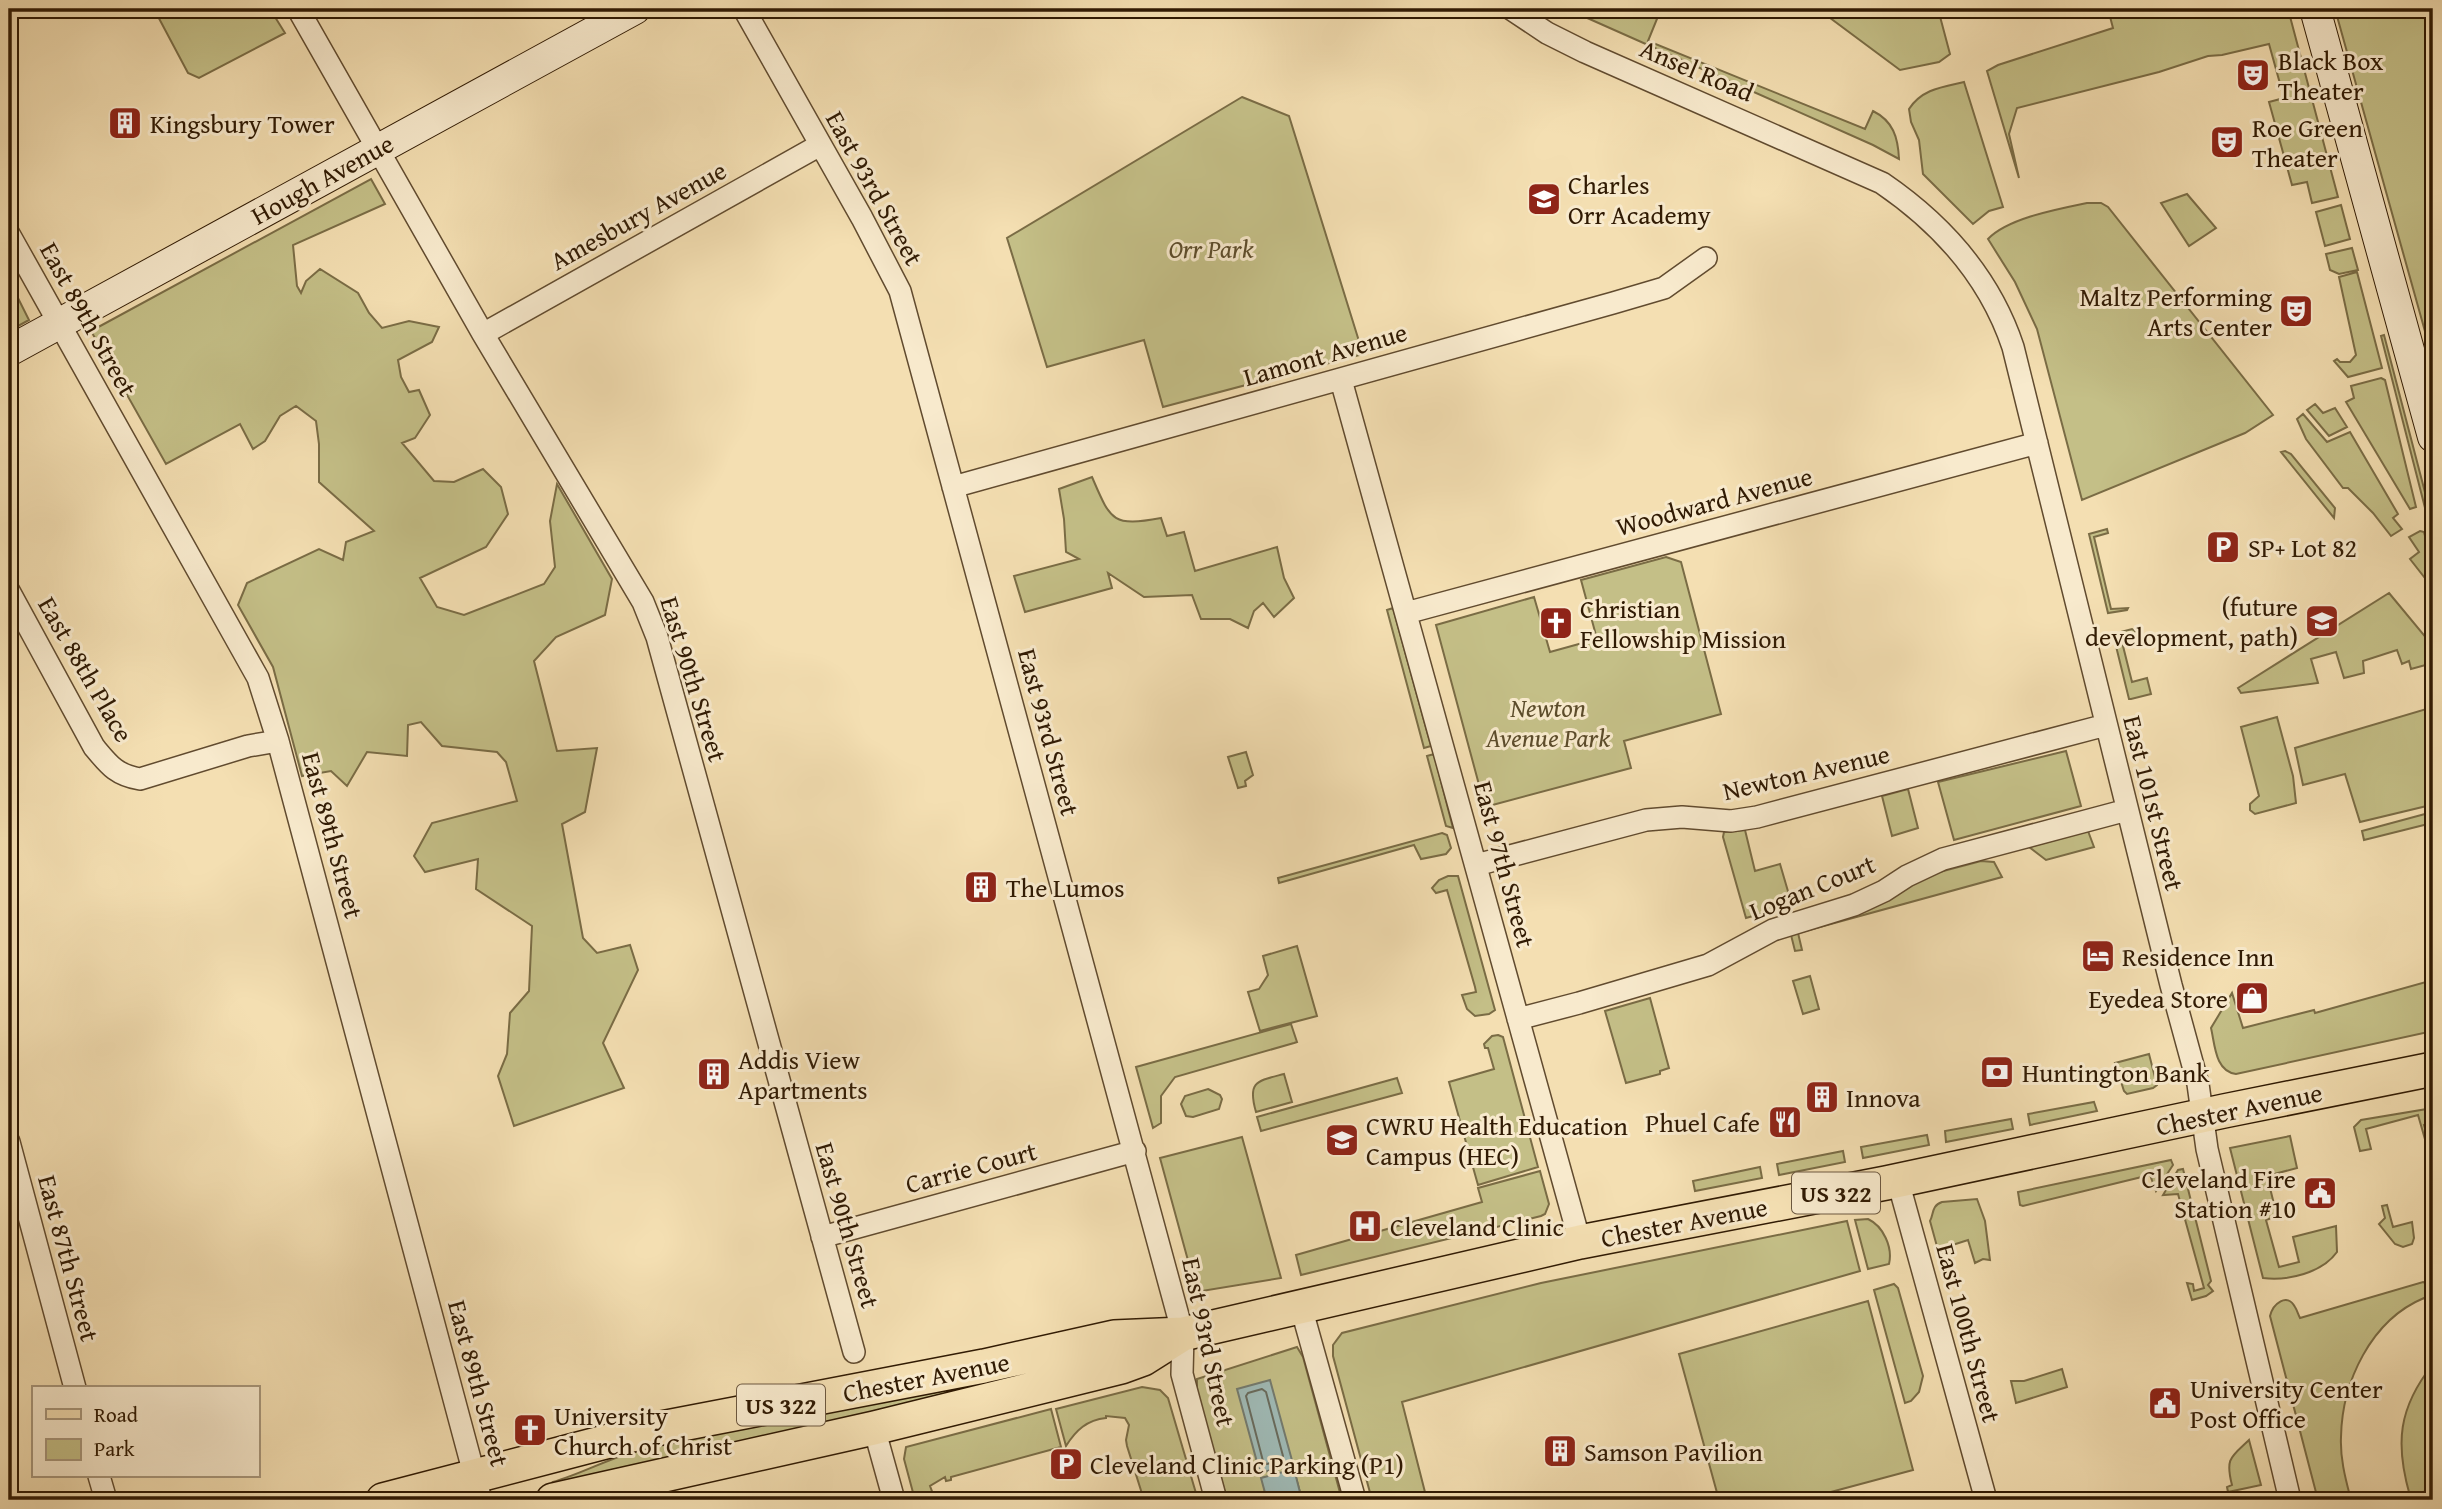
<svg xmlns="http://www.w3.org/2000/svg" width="2442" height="1509" font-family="'Gentium Book Plus',serif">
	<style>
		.green { fill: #c4bf87; stroke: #7a6c45; stroke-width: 2 }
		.water { fill: #9fbab6; stroke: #737a6e; stroke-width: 2 }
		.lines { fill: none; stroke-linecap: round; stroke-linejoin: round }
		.shore { stroke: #686a5c; stroke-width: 2 }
		.street-casing { stroke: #614b2f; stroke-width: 24 }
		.secondary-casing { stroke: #301a03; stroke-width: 32 }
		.primary-casing { stroke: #301a03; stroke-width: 36 }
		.street { stroke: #f8eacd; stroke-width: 21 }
		.secondary { stroke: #f8eacd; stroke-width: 30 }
		.primary { stroke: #f4dfb2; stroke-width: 33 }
		.labels { text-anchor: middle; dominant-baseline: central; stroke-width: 6; stroke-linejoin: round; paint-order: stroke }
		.shield { fill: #f8eacd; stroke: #6c5840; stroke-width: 2 }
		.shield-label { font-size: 24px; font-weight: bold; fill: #301a03 }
		.poi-label { font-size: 26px; fill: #301a03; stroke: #f8eacd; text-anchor: start }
		.street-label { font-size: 26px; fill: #301a03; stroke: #f8eacd }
		.park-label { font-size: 26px; font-style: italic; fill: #5c4c2b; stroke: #f8eacd }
	</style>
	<rect width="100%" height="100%" fill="#f4dfb2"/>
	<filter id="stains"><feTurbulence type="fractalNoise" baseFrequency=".00286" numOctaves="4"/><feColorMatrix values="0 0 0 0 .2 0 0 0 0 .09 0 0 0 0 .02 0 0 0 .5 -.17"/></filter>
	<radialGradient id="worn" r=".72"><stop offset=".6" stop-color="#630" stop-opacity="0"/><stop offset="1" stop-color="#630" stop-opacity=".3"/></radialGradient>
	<path class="green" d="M154,9H270L285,33L199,78L188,73Z
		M1567,9H1661L1648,41L1865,129L1873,111C1893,121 1898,137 1899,159L1873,145Z
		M1818,9H1938L1950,54L1939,62L1900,70Z
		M2108,9H2288L2338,197L2312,203L2307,182L2292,185L2269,102L2284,98L2269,44L2222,55L2208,56L2159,72L2017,108L2009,134L2019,178L1987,71L1998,65L2113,28Z
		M2335,9H2433V360Z
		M1964,82L2003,207L1989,211L1973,224L1923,174L1919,140L1911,122L1909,109C1922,89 1942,87 1964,82Z
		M1242,97L1289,116L1363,354L1163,407L1144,340L1047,367L1007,238Z
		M371,179L385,204L293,245L297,286L301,293L306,281L320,269L358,293L369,313L382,328L409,321L439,327L432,342L398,360L401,377L409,392L419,390L430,415L415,438L402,443L434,481L454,482L483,469L501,487L508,514L486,547L420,578L437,607L464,615L544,584L555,567L550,521L557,484L612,579L605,615L556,637L534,661L557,751L597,748L585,812L562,824L583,938L597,953L630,945L638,970L603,1043L624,1088L514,1126L498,1076L507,1054L510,1013L529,991L532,926L476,889L478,859L425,872L414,856L432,823L517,801L506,762L497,752L442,746L421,722L408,725L407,756L367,752L347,786L331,771L302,776L273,667L238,605L247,583L319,549L343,560L346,542L374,531L319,482V444L316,421L296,406L280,416L265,441L253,449L240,424L166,464L91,331Z
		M2187,194L2216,228L2189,246L2161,203Z
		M2087,203H2101L2108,207L2273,415L2245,433L2082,500L2037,329L2015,282L1988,239C2008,218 2058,209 2087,203Z
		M2341,205L2350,239L2325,246L2316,212Z
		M2352,248L2358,270L2339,274L2330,270L2326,254Z
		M2357,272L2382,368L2348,377L2334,361L2337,359L2340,362H2350L2356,355L2339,277Z
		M9,280L29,320L9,331Z
		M2384,335L2433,523V539L2381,336Z
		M2381,378L2385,380L2416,507L2410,509L2346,402L2354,398L2351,386Z
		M2315,404L2323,413L2335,408L2347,427L2329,436L2307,410Z
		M2303,414L2327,442L2350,432L2398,514L2393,518L2402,529L2391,536L2373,513L2348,488H2343L2306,439L2297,419Z
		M2285,451L2291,454L2335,508L2334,518L2281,452Z
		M1092,477C1111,521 1112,527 1161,518L1167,536L1184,532L1195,571L1277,547L1284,578L1294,598L1274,617L1263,603L1254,611L1248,628L1230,619H1201L1192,595L1144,597L1108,573L1112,588L1025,612L1014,576L1079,559L1066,552L1064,519L1059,489Z
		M2107,529L2108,533L2094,537L2111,609L2128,608L2127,610L2108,613L2089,534Z
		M2420,531L2424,532L2433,567L2432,587L2410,559L2419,552L2409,537Z
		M1666,557L1681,562L1721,714L1624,741L1631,768L1485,807L1436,625L1534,597L1550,652L1597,639L1581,580Z
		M2389,593L2433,646V663L2411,669L2409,661L2402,664L2397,650L2363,661L2364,673L2344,678L2336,652L2311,659L2318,683L2241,693L2238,688Z
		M1393,608L1431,746L1424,748L1387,610Z
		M2132,629L2135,631L2134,635L2121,638L2132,682L2147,678L2151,694L2131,699H2129L2113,634Z
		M2433,707V812L2431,805L2360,822L2345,774L2303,785L2295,748Z
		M2277,717L2293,776L2296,803L2255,814L2250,810V804L2259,796L2241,727Z
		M2066,751L2081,806L1954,840L1938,782Z
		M1246,752L1253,775L1245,781L1246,786L1238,788L1228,757Z
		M1434,754L1453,828L1446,826L1427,756Z
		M1908,789L1918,828L1892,836L1882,796Z
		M2425,814L2428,824L2364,840L2362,831Z
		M1745,830L1755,871L1780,864L1792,905L1746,918L1723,837L1724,832Z
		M2088,831L2094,847L2046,860L2029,847Z
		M1442,833L1447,835L1451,848L1446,854L1421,859L1414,845L1279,883L1278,878Z
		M1981,861L1994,862L2002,877L1798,933L1802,950L1795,951L1791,935L1869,909L1932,874Z
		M1448,876H1458L1495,1010L1489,1014L1475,1016L1467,1009L1462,995L1476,992L1475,987L1447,890L1436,893L1432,888L1439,880Z
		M1297,946L1317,1016L1260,1031L1248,992L1259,989L1268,975L1263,956Z
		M1810,976L1819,1009L1803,1014L1793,981Z
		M2433,980V1031L2236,1074C2215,1071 2215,1045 2211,1028L2232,993L2243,1028L2314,1010L2315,1013Z
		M1650,998L1669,1068L1660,1071V1074L1626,1083L1605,1011Z
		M1291,1024L1297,1042L1294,1043L1175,1077L1161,1096V1123L1153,1128L1136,1067Z
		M1498,1035L1503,1037L1538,1167L1478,1185L1449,1082L1494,1069L1488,1048H1485L1484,1044L1492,1036Z
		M2149,1054L2157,1085L2153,1088L2127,1094L2124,1091L2115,1063Z
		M1284,1074L1292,1102L1256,1112C1247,1081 1257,1081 1284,1074Z
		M1397,1078L1402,1093L1261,1131L1257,1117Z
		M1208,1089L1220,1095L1222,1099L1219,1109L1193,1117L1186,1116L1181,1104L1185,1096Z
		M2094,1102L2097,1111L2030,1125L2028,1114Z
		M2433,1108V1122L2424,1125L2433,1156V1167L2418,1115L2366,1129L2371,1149L2360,1151L2354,1127L2361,1120Z
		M2011,1119L2013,1129L1946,1142L1945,1131Z
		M1927,1135L1929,1145L1863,1158L1861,1147Z
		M2290,1136L2297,1168L2267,1176L2277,1216L2266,1220L2279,1267L2299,1262L2293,1237L2336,1226L2337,1252C2322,1273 2288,1281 2263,1278L2230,1148Z
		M1242,1137L1281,1278L1202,1291L1195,1286L1160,1158Z
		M1843,1151L1845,1162L1779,1175L1777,1164Z
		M2171,1160L2173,1165L2156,1191L2150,1175L2023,1206L2020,1205L2018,1192Z
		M1760,1167L1762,1178L1695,1191L1693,1181Z
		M2183,1169L2211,1281L2208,1285L2213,1291L2206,1296L2192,1300L2187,1283L2193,1284L2194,1291L2204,1288L2178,1194L2163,1195L2178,1170Z
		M1540,1171L1549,1204L1545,1214L1541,1216L1301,1275L1296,1255L1482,1202L1478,1188Z
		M1977,1199L1985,1221L1990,1260L1983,1259L1975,1263L1968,1240L1940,1249L1947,1273L1944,1272L1930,1221C1934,1214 1931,1206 1942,1202Z
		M2387,1205L2393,1227L2412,1222L2414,1238L2412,1244L2403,1247L2395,1244L2379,1224L2385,1218L2382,1206Z
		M1868,1219C1883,1226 1893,1247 1889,1264L1868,1269L1855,1220Z
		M1847,1221L1860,1271L1402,1402L1427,1500H1372L1333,1356V1345L1342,1333L1541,1283Z
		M2423,1282L2430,1285L2428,1304L2424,1298C2371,1320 2342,1382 2341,1437C2340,1457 2345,1477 2350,1496L2364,1493L2366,1499L2318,1500L2270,1316C2273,1304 2287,1292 2295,1307C2297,1310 2298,1314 2300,1318Z
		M1894,1284L1898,1288L1923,1376L1919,1392L1911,1401L1905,1403L1874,1290Z
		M1868,1301L1913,1470L1801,1500H1719L1679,1354Z
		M1297,1347L1303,1357L1342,1500H1302L1294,1470L1262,1478L1267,1500H1227L1197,1391V1379Z
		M2433,1364V1489L2410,1496C2395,1444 2398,1408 2433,1364Z
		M2062,1369L2067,1387L2016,1403L2011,1381H2024Z
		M1026,1373L1029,1377L555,1485L553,1482C584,1473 613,1456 644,1449C770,1418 899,1401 1026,1373Z
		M1142,1387L1160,1390L1168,1398L1198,1500H1144L1127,1446L1126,1440L1129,1425L1125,1418L1106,1416V1418C1087,1420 1076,1430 1066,1446L1056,1409Z
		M1051,1409L1061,1447L951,1477V1480L946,1481L945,1477L930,1486L933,1494L915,1500L904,1459L906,1447Z
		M2249,1440L2261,1485L2228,1492L2227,1487L2232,1485C2225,1458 2231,1457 2249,1440Z"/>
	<path class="water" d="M1270,1380L1293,1464L1260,1473L1237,1389Z
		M1294,1469L1302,1500H1267L1261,1478Z"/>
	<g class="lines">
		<path class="shore" d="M1262,1389L1266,1392L1283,1456L1281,1460L1267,1464L1263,1461L1246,1396L1248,1393Z"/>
		<g class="street-casing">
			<path id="street" d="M298,9L483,334L643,602L657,637L854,1352
				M744,9L862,218L900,291L1183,1334L1182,1374L1216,1500
				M1511,9L1547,33L1585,52L1882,183C1942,224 1990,278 2013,347L2171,985L2198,1084L2207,1149L2290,1500
				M9,234L258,678L278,741L481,1500
				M483,334L820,145
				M1341,380L1580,1242
				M953,487L1613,303L1664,288L1706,258
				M9,591L94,747C109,765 116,775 140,779L248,746L278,741
				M1406,613L2037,443
				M1476,865L1646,820L1682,817L1731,821L1757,817L2106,725
				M1518,1019L1579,1003L1708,965L1773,930L1854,905L1884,891L1907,876L1943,859L2127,810
				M9,1142L75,1388
				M1898,1181L1986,1500
				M822,1237L1135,1151
				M1301,1307L1355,1500
				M874,1428L894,1500
				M99,1476L106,1500"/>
		</g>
		<g class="secondary-casing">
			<path id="secondary" d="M2315,9L2433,437
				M9,351L635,9"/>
		</g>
		<g class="primary-casing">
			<path id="primary" d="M383,1500L651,1430L984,1366L1114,1337L1183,1334L1580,1242L1886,1183L2224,1111L2433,1069
				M553,1500L874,1428L1121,1367L1143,1359L1181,1335"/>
		</g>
		<use href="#street" class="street"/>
		<use href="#secondary" class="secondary"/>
		<use href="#primary" class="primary"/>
	</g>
	<defs>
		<g id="theatre-square" transform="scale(1.75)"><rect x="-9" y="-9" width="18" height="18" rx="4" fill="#8f2418" stroke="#f8eacd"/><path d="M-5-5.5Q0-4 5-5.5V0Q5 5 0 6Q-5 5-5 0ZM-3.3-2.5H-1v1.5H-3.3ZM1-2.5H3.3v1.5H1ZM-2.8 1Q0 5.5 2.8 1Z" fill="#fff"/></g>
		<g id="building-square" transform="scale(1.75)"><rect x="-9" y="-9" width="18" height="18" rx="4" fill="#8f2418" stroke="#f8eacd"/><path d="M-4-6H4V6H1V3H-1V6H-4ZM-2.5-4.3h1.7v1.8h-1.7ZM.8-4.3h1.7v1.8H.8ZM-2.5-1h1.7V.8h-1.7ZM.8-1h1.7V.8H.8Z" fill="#fff"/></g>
		<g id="school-square" transform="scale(1.75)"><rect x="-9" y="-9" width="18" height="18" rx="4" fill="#8f2418" stroke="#f8eacd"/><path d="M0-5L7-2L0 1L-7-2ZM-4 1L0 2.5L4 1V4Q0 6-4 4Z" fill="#fff"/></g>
		<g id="parking-square" transform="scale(1.75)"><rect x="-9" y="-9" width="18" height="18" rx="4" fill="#8f2418" stroke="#f8eacd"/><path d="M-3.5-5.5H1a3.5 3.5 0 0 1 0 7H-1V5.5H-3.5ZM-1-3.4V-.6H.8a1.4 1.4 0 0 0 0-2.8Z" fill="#fff"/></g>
		<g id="university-square" transform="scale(1.75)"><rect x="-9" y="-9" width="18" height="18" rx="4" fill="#8f2418" stroke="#f8eacd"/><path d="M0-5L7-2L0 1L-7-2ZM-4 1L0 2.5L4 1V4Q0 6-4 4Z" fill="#fff"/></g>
		<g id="church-square" transform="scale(1.75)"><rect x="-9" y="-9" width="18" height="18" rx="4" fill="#8f2418" stroke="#f8eacd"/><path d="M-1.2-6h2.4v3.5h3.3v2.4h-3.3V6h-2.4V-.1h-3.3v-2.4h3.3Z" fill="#fff"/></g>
		<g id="hotel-square" transform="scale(1.75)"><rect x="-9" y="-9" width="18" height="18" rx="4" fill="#8f2418" stroke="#f8eacd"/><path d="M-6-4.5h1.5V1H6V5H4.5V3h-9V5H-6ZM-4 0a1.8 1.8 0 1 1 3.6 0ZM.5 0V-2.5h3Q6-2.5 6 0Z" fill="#fff"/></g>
		<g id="shop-square" transform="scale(1.75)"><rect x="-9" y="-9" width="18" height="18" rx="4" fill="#8f2418" stroke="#f8eacd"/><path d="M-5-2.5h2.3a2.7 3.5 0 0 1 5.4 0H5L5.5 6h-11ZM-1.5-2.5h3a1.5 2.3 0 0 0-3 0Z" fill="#fff"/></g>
		<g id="bank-square" transform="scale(1.75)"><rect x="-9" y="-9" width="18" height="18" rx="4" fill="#8f2418" stroke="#f8eacd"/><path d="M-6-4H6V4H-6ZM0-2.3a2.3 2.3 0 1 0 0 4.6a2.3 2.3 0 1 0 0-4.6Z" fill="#fff"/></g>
		<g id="restaurant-square" transform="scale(1.75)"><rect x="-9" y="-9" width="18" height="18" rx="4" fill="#8f2418" stroke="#f8eacd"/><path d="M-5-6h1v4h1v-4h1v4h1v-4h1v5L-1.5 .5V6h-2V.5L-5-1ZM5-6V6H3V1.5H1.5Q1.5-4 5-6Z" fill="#fff"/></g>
		<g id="civic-square" transform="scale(1.75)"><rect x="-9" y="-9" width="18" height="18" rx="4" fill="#8f2418" stroke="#f8eacd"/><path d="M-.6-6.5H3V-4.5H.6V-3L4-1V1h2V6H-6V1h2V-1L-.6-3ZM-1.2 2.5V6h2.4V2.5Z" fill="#fff"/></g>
		<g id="hospital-square" transform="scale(1.75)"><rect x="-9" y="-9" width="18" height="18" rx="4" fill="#8f2418" stroke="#f8eacd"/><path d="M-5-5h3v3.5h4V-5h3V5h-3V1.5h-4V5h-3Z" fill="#fff"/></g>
	</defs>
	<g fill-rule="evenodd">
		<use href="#theatre-square" x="2253" y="75"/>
		<use href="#building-square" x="125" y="123"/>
		<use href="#theatre-square" x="2227" y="142"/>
		<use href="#school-square" x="1544" y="199"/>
		<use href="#theatre-square" x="2296" y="311"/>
		<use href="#parking-square" x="2223" y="547"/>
		<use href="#university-square" x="2322" y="621"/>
		<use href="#church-square" x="1556" y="623"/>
		<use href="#building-square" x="981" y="887"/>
		<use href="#hotel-square" x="2098" y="956"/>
		<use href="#shop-square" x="2252" y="998"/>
		<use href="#bank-square" x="1997" y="1072"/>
		<use href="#building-square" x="714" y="1074"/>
		<use href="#building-square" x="1822" y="1097"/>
		<use href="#restaurant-square" x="1785" y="1122"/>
		<use href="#university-square" x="1342" y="1140"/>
		<use href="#civic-square" x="2320" y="1193"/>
		<use href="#hospital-square" x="1365" y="1226"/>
		<use href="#civic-square" x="2165" y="1403"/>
		<use href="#church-square" x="530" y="1430"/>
		<use href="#building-square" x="1560" y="1451"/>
		<use href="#parking-square" x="1066" y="1464"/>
	</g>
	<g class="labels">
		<g class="shield">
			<rect x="1792" y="1172.5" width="88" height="41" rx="5"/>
			<rect x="737" y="1384.5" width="88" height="41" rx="5"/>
		</g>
		<g class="shield-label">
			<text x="1836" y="1193">US 322</text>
			<text x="781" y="1405">US 322</text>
		</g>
		<g class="poi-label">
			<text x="2278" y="60">Black Box<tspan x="2278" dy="30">Theater</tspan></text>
			<text x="150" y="123">Kingsbury Tower</text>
			<text x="2252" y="127">Roe Green<tspan x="2252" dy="30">Theater</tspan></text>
			<text x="1568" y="184">Charles<tspan x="1568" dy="30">Orr Academy</tspan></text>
			<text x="2272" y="296" text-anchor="end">Maltz Performing<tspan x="2272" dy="30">Arts Center</tspan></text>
			<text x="2248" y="547">SP+ Lot 82</text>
			<text x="2298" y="606" text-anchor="end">(future<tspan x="2298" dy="30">development, path)</tspan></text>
			<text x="1580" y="608">Christian<tspan x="1580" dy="30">Fellowship Mission</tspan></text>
			<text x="1006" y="887">The Lumos</text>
			<text x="2122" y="956">Residence Inn</text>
			<text x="2228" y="998" text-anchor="end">Eyedea Store</text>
			<text x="738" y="1059">Addis View<tspan x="738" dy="30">Apartments</tspan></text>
			<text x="2022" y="1072">Huntington Bank</text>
			<text x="1846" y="1097">Innova</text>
			<text x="1760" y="1122" text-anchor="end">Phuel Cafe</text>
			<text x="1366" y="1125">CWRU Health Education<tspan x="1366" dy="30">Campus (HEC)</tspan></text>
			<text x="2296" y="1178" text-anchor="end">Cleveland Fire<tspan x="2296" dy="30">Station #10</tspan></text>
			<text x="1390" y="1226">Cleveland Clinic</text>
			<text x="2190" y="1388">University Center<tspan x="2190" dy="30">Post Office</tspan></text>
			<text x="554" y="1415">University<tspan x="554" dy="30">Church of Christ</tspan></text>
			<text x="1584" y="1451">Samson Pavilion</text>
			<text x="1090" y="1464">Cleveland Clinic Parking (P1)</text>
		</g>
		<g class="street-label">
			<text transform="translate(1697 70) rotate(23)">Ansel Road</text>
			<text transform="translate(322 179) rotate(-29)">Hough Avenue</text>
			<text transform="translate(875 188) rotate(61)">East 93rd Street</text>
			<text transform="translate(638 215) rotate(-29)">Amesbury Avenue</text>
			<text transform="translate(89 319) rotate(61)">East 89th Street</text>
			<text transform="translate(1325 354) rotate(-16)">Lamont Avenue</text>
			<text transform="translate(1714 501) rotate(-15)">Woodward Avenue</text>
			<text transform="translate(86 669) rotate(60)">East 88th Place</text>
			<text transform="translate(694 679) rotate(73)">East 90th Street</text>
			<text transform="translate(1049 732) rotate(75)">East 93rd Street</text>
			<text transform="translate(1806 772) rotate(-13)">Newton Avenue</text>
			<text transform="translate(2154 803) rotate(76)">East 101st Street</text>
			<text transform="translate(333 835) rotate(75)">East 89th Street</text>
			<text transform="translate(1505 864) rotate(75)">East 97th Street</text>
			<text transform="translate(1812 887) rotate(-22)">Logan Court</text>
			<text transform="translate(2239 1109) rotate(-12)">Chester Avenue</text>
			<text transform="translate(971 1167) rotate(-15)">Carrie Court</text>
			<text transform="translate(1684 1222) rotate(-11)">Chester Avenue</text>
			<text transform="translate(848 1225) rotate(74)">East 90th Street</text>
			<text transform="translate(69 1258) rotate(75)">East 87th Street</text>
			<text transform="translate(1969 1333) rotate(75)">East 100th Street</text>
			<text transform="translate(1209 1342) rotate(78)">East 93rd Street</text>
			<text transform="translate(926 1377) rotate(-11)">Chester Avenue</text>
			<text transform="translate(479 1383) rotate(75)">East 89th Street</text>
		</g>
		<g class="park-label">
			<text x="1211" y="248">Orr Park</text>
			<text x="1548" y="707">Newton<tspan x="1548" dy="30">Avenue Park</tspan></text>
		</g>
	</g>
	<rect width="2442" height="1509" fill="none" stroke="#f4dfb2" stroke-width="35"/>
	<rect x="10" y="10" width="2421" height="1488" fill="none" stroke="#301a03" stroke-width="3.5"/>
	<rect x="18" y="18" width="2407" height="1474" fill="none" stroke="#301a03" stroke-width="2"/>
	<rect x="32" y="1386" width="228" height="91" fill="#f8eacd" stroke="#a8977c" stroke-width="2"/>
	<rect x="46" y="1409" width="35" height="10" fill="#f4dfb2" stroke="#a8977c" stroke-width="2"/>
	<text x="94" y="1422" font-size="21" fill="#301a03">Road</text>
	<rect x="46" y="1439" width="35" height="21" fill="#c4bf87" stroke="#a8977c" stroke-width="2"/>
	<text x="94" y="1456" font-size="21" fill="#301a03">Park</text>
	<rect width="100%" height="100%" filter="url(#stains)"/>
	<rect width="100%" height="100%" fill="url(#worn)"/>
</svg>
